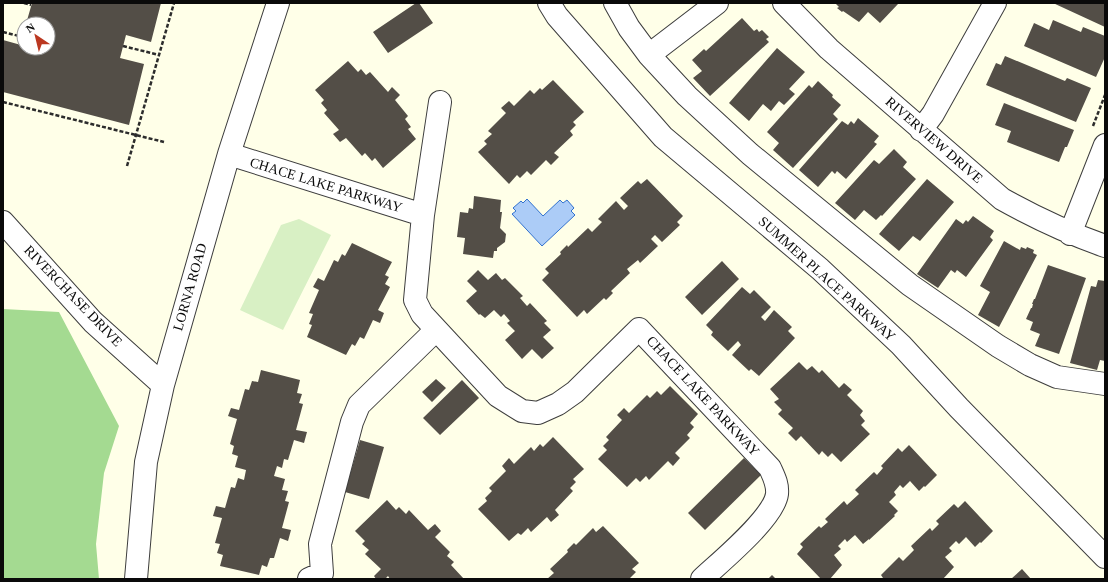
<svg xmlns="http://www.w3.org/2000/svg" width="1108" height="582" font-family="Georgia,serif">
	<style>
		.forest { fill: #a4da91 }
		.pitch { fill: #d8f0c4 }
		.water { fill: #acccf7; stroke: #3272cf }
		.building { fill: #534e47 }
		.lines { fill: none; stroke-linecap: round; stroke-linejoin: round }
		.minor-casing { stroke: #3d3d3d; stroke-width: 24 }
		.path { stroke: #2c2c2c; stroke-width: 2.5; stroke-dasharray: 4 2; stroke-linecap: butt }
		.minor { stroke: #fff; stroke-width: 22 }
		.labels { text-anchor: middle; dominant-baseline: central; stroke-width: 4; stroke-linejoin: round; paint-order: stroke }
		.street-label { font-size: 14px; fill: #0a0a0a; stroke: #fff }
	</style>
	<rect width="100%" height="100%" fill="#ffffe8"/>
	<path class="forest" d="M3,309L59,312L119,426L104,473L96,544L99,579H3Z"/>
	<path class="pitch" d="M299,219L331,235L283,330L240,310L281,225Z"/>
	<path class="water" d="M527,199L543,216L560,200L563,203L567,200L574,208L571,211L575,215L542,246L512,214L516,211L513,208L521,201L523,203Z"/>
	<path class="building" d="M32,3H161L151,42L126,35L120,58L144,64L129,125L3,92V40L21,45L24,34V48H48V24H26Z
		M416,3H419L433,23L388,53L373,32Z
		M835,3H896L898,4L880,23L868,12L859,22L843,11L842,12L837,8L839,7Z
		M1053,3H1105V27Z
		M742,18L754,31L757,29L759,32L762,30L769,37L766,39L769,42L710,96L693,78L702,71L692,60L704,49L706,51Z
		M1053,20L1081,32L1083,27L1105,36V57L1096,77L1024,46L1034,23L1049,30Z
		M777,48L805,72L789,89L795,94L784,105L779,101L771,111L763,104L749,121L729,103Z
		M1005,56L1065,81L1067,78L1091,88L1076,122L986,85L996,63L1001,65Z
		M348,61L358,72L361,69L366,75L370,72L388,92L392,87L400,95L395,100L408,116L405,119L411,127L408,129L416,139L383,168L375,158L372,161L365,153L362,156L346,138L340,142L333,134L339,130L324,113L327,110L321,103L324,100L315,90Z
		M553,80L584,112L573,122L576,125L570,131L573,135L554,153L559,157L551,165L546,160L531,175L527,171L520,178L517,175L509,184L478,152L487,144L484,141L492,134L488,131L506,113L501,108L509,101L514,106L530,90L534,94L540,88L542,90Z
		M818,81L833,95L832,97L841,105L833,114L838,119L793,168L773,150L779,143L767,132L809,85L812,88Z
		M1004,103L1074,130L1067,147H1065L1059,162L1007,142L1011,131L995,125Z
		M858,118L879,136L874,142L877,144L846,179L837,171L835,174L832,171L818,187L799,170L842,121L848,125L851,121L854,124Z
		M894,149L907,162L903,167L916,179L882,216L881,215L876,220L864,210L855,220L835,203L874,160L879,164Z
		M647,179L683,216L677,222L680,225L662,242L655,235L651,239L658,246L640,263L638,260L627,269L630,273L611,291L613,293L606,300L604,298L587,314L584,310L577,317L542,280L549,273L545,269L561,254L560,252L567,245L568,247L588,228L592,232L602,222L598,219L616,201L624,210L628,206L620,198L638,181L641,184Z
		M927,179L954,202L920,241L913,236L899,251L879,234Z
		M474,196L501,200L500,212H502L500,228L506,234L505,242L497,248V251H494L493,258L463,254L465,238L457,237L460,212L468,213L469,208L473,209Z
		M973,216L994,231L990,237L993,240L966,277L957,270L955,273L951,270L938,288L917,274L956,219L963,224L966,220L968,222Z
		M1004,241L1020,250L1021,247L1026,249L1027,247L1034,250L1033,253L1037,255L999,327L978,315L990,292L980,286Z
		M352,243L392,262L385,275L389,277L385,284L390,287L378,310L384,313L380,323L373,320L364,339L360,337L355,346L352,344L346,355L307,337L312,325L309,324L313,314L309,313L319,290L313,287L318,278L324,281L334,260L338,262L342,254L345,256Z
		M722,261L739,279L702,315L685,297Z
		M1048,265L1086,278L1059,354L1035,346L1040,334L1030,330L1033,322L1026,319L1031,308H1032L1033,304H1032L1034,299H1035Z
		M478,270L488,280L496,273L502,280L505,278L523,296L520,298L527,306L530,303L547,321L544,323L551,330L543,337L554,348L542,359L532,349L522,359L505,340L515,331L507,323L510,321L504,314L501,317L494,310L485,318L480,314L479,315L466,301L477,291L467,281Z
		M1098,280L1105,281V361L1100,360L1097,370L1070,363L1091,286L1096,287Z
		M742,287L750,294L754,290L771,307L761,317L765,321L774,310L792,327L788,331L795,338L759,376L751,369L749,371L732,355L741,345L738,341L728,351L711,335L713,332L706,325Z
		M799,362L807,370L812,366L819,373L822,370L839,388L844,383L852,390L847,395L863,411L860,415L865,421L861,425L870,434L841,462L832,453L828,457L822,451L819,455L801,436L796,441L788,433L793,428L778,414L782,410L774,402L779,399L770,389Z
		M261,370L300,380L297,393L302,394L299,403L303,404L296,430L307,432L304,443L294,440L288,460L284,459L282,468L277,466L274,476L285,479L282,490L288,491L285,501L289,502L282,528L291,530L288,541L280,538L274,558H270L267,567L262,565L259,575L220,566L223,555L217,553L220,544L215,543L222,518L213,516L216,506L225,508L231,487L235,488L238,478L244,480L246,470L235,467L238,456L232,454L234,446L230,444L237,419L228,416L231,408L239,410L245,389L249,390L252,381L258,382Z
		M436,379L446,388L432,402L422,392Z
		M462,380L479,398L440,435L423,418Z
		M670,386L698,414L690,423L694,427L687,435L690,438L675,453L680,458L673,466L668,461L649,480L646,476L640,482L636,478L627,487L598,459L607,450L603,446L609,440L606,437L622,420L617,415L624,408L629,413L647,395L650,398L657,391L661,395Z
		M553,437L584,469L573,479L576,482L570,488L573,491L555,510L559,515L551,522L547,517L531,532L528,528L521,535L518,533L509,541L478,509L487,501L485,498L492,491L489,488L506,471L502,466L509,458L514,464L531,447L534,451L540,444L543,447Z
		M360,440L384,447L369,499L345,492Z
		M909,445L937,475L925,487L924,486L919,491L910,481L903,488L900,485L894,492L896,495L889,502L898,511L894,515L895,516L869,540V539L863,544L855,535L847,542L845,539L838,546L841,549L834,555L842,565L830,579H821L797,554L803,547L800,544L819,526L821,528L828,522L825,519L844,501L847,505L859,494L855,490L874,472L877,475L883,468L881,466L898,448L902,452Z
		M744,458L761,475L705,530L688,513Z
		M387,500L396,510L399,507L406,514L409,510L428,530L435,524L441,531L435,537L450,552L447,556L454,562L451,565L464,579H390L388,576L385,579H376L374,576L381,569L365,554L369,550L362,544L365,541L355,531Z
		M965,501L993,531L981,543L980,542L975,547L966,537L959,544L956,541L949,548L952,551L945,557L954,567L943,579H882L883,578L881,575L899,557L903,561L914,550L911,546L930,528L932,531L939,524L936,521L954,504L958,508Z
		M603,526L639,563L632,569L636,572L629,579H547L554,573L550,569L568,552L567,550L574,543L576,545L593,528L596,532Z
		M1022,569L1031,579H1011Z
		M772,575L776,579H768Z"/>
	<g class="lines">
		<g class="minor-casing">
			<path id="minor" d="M549,3L557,16L663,137L820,269L901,345L959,408L1105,557
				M615,3L629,28L649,55L687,96L750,154L910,285L998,346L1030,365L1057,377L1105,384
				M784,3L829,49L1002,199C1036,218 1068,233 1105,246
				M649,55L717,3
				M440,102L423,215L415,300L422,314L498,396L522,411L538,413L558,404L575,392L639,329L770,468C774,477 778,484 777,494C774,518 720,562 702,579
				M921,130L933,114L995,3
				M229,154L423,215
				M3,222L93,322L163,385
				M1070,234L1105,145
				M136,579L146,462L163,385L229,154L278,3
				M309,579L322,573L320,544L352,422L359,405L436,330"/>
		</g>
		<path class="path" d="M24,3L31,5
			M3,32L23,37
			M123,46L159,55
			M3,102L164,142
			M1093,126L1105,95
			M127,166L174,3"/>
		<use href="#minor" class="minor"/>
	</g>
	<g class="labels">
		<g class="street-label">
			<text transform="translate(934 140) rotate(41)">RIVERVIEW DRIVE</text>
			<text transform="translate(326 185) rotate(17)">CHACE LAKE PARKWAY</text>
			<text transform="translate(827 279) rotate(42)">SUMMER PLACE PARKWAY</text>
			<text transform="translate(190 287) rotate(-74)">LORNA ROAD</text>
			<text transform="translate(73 296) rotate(46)">RIVERCHASE DRIVE</text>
			<text transform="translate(703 396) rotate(47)">CHACE LAKE PARKWAY</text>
		</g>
	</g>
	<rect width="1108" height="582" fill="none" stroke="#0a0a0a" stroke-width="8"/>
	<g transform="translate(36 36) rotate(325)"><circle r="19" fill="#ffffff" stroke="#9d9d9d"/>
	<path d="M0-3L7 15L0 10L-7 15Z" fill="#bb3821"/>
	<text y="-6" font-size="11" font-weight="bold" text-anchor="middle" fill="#0a0a0a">N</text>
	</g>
</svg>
